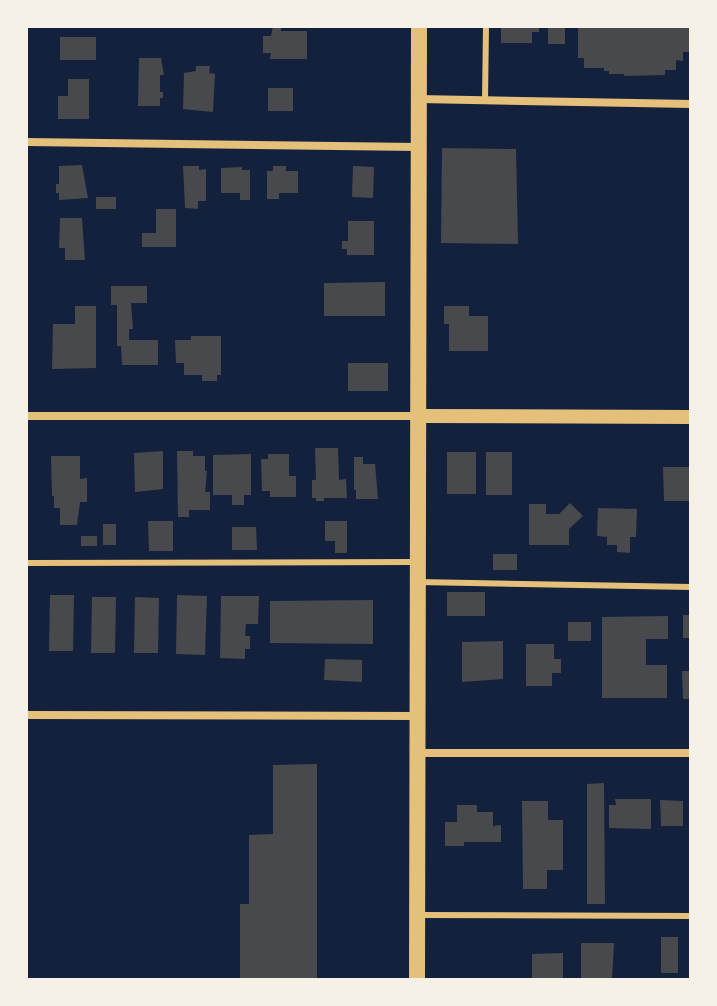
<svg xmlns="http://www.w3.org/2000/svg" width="717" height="1006" font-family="'Noto Sans',sans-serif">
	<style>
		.building { fill: #48494c }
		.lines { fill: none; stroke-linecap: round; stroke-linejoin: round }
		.service { stroke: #e5c07b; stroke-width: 6 }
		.minor { stroke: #e5c07b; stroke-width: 8 }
		.tertiary { stroke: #e5c07b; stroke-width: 14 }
		.secondary { stroke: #e5c07b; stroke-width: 16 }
	</style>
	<rect width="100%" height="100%" fill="#14213d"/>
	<path class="building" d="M273,26H281V31H307V59H270L271,53H263V36H271Z
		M501,26H539V32H532V43H501Z
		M548,26H565V44H548Z
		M578,26H691V52H683V61L676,60V70H665V75L624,76V74H609V71H604V68H584V58H578Z
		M60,37H96V60H60Z
		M139,58H161L164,75H160V92H163V98H160V106H138Z
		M196,66H210L209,73L215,74L213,112L183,109L184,73L196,71Z
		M68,79H89V119H58V96H68Z
		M268,88H293V111H268Z
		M442,148L516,149L518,244L441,243Z
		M82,165L88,198L59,200V193H56V184H59V166Z
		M183,166H199V170L206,169V201H198V209L185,208Z
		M273,166H286V171H298V193H279V199H267V171H273Z
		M353,166L374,167L373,198L352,197Z
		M242,167V170H250V200H240V193H221V168Z
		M96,197H116V209H96Z
		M156,209H176V247H142V233H156Z
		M60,218H82L85,260H65V248H59Z
		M348,221H374V255H347V249H342V241H348Z
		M385,282V316H324V283Z
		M111,286H147V303H131L133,329H129V340H158V365H122L121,346H117V305H111Z
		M75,306H96V368L52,369L53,324H75Z
		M444,306H469V316H488V351H449V324H444Z
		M191,336H221V375H217V381H202V375H184V363H176L175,340H191Z
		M348,363H388V391H348Z
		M315,448H338L339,480L346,479L347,498H324V501H316V498H312V480H316Z
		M163,451V489L135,492L134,453Z
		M177,451H193V456H205V471H207L205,492H210V510H189V517H178Z
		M447,452H476V494H447Z
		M486,452H512V495H486Z
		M251,454V495H244V505H232V495H213V455Z
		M268,454H289V476H296V497H270V491H262L261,459H268Z
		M51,456H80V479L87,478V502H80L77,525H60V508H54V496H52Z
		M354,457H363V464H375L378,499H356V490H354Z
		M663,467H691V501H664Z
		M570,503L583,516L569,529V545H529V504H546V514H559Z
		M598,508L637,509L636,537H630V553L617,552V545H607V537L597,536Z
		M148,521H173V551H149Z
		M325,521H347V553H335V541H325Z
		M103,524H116V545H103Z
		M232,527H256L257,550H232Z
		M81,536H97V546H81Z
		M493,554H517V570H493Z
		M447,592H485V616H447Z
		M50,595H74L73,651H49Z
		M177,595L207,596L205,655L176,654Z
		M221,596H259L258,624H246L245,636H250V649H245V659L220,658Z
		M92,597H116L115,653H91Z
		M135,597L159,598L158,653H134Z
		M373,600V644L270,643V601Z
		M683,615H691V638H683Z
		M668,616V639H646V665H667V698H602V617Z
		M568,622H591V641H568Z
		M503,641V679L462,682V642Z
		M526,644H554V659H561V673H552V686H526Z
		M325,659L362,660V682L324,680Z
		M682,671H691V699H683Z
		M317,764V980H240V904H249V835L273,834V765Z
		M604,783L605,904H587V784Z
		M615,799H651V829L609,828V805H616Z
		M660,800L683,801V826H661Z
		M522,801H548V820H563V870H547V889H523Z
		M457,805H477V812H493V826L501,825V842H464V846H445V822H457Z
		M661,937H678V973H661Z
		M581,943H614L612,980H581Z
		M563,953V980H532V954Z"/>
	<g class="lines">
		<path class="service" d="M485,100L486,26
			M26,563L414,562
			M418,582L691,587
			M417,915L691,916"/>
		<path class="minor" d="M419,99L691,104
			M26,142L418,147
			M26,416H418
			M26,715L417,716
			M418,753H691"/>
		<path class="tertiary" d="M419,416L691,417"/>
		<path class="secondary" d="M417,980L419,26"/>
	</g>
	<rect width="717" height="1006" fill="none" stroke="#f6f1e7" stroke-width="56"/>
</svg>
